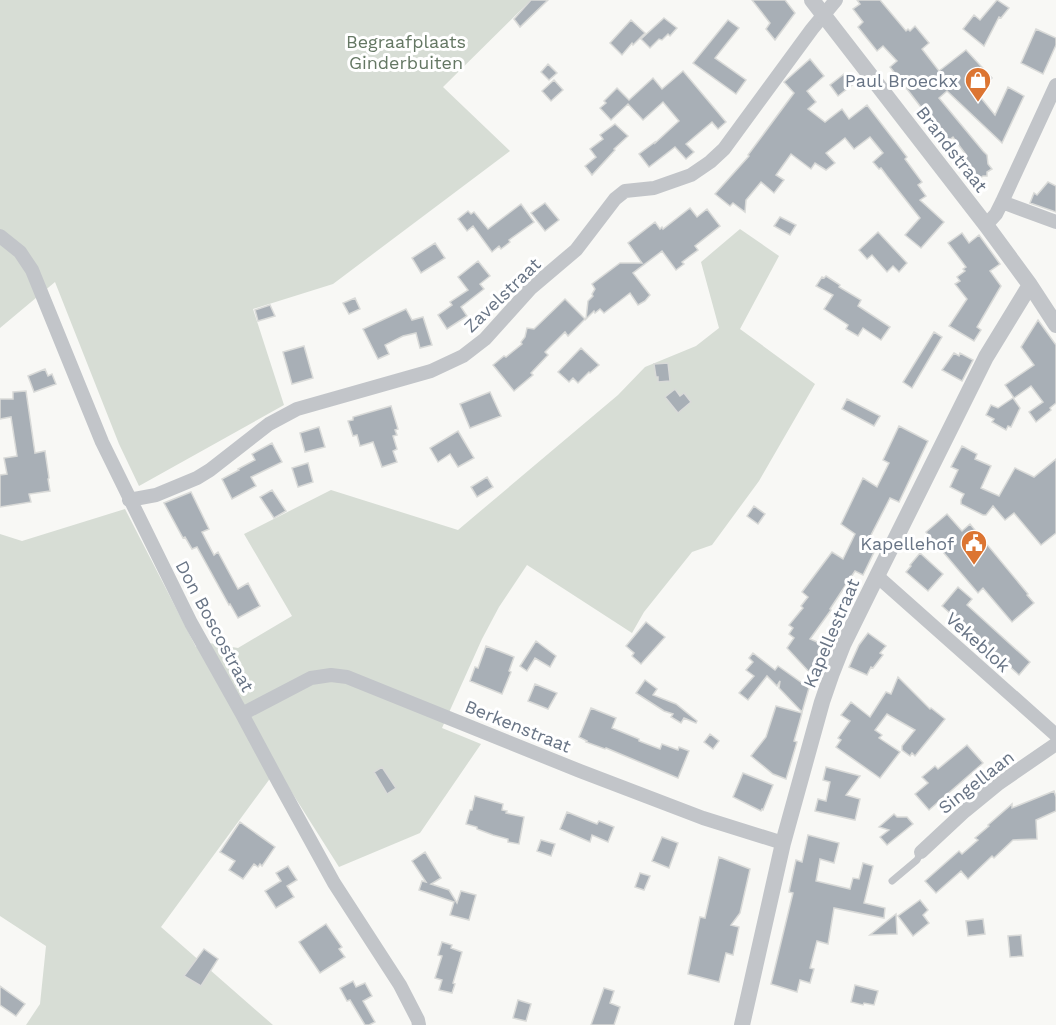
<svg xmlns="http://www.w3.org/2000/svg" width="1056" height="1025" font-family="'Work Sans',sans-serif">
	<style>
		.green { fill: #d7ddd5 }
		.building { fill: #a8afb6; stroke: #d9dad8; stroke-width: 1.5 }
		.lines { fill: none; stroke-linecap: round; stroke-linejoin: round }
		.service { stroke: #c2c5c9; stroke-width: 7 }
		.minor { stroke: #c2c5c9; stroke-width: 14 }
		.tertiary { stroke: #c2c5c9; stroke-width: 16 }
		.labels { text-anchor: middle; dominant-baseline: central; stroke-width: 6; stroke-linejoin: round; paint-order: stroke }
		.park-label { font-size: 18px; fill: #647763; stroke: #fff }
		.poi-label { font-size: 18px; fill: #687485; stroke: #fff; text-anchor: end }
		.street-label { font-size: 18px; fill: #687485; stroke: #fff }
	</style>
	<rect width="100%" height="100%" fill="#f8f8f5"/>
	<path class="green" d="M0,0H531L443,87L510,151L333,284L253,309L284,405L139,486L119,444L55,282L0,328Z
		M740,229L779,256L740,329L815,384L759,481L712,545L692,552L644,612L632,633L527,565L499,607L482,639L442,728L481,744L420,833L339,867L277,769L161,927L273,1025H26L40,1004L46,946L0,916V534L22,541L125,509L196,647L209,643L238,648L292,616L244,534L331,490L458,530L618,395L645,367L696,346L719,328L701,262Z"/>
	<path class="building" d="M531,0H548L520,27L514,19Z
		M752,0H785L795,13L775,40L766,29L770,23Z
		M857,0H880L906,31L908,29L910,31L915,26L929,43L922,49L939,71L966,50L992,78L977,93L995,115L1008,87L1024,96L1002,143L947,91L939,98L983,151L987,155L988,164L992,169L987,172V176H983L975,182L969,174L971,172L961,160L967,156L953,137L948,141L943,134L938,138L923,119L927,115L890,67L897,61L883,46L877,51L858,27L863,22L853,9L860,4Z
		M997,0L1009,8L1001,18L999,17L984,46L963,29L974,15L980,20Z
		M664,18L677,28L670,36L668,34L662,40L659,39L650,48L641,39Z
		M631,20L645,33L633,45L632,43L622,55L610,43Z
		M728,20L739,28L715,58L746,80L736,94L693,63Z
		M1036,29L1056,38V45L1043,74L1021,63Z
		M810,59L824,76L807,91L816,102L808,109L825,122L842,109L849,119L867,105L907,157L905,159L922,182L918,185L926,196L920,200L944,222L921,248L905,235L920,218L887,176L881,168L879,169L873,162L883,153L870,137L854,149L845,138L826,153L835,163L826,170L815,163L811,169L791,154L776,175L784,180L774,193L761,182L746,200L745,212L733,203L730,206L715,194L749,156L748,155L794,93L784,82Z
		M548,64L557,73L549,80L541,72Z
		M683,71L726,122L718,129L712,122L686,144L694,152L686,159L675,147L649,167L639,154L655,142V143L679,121L663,102L643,120L628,104L611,120L600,108L606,103L604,101L617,88L629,100L653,78L662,89Z
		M844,74L852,85L838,96L830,85Z
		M554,80L563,90L551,101L542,91Z
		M615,124L628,136L614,149L615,150L592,175L585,166L596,157L590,149L603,139L600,135Z
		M1048,182L1056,186V212L1030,203L1034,193L1037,195Z
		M545,203L559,220L545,231L531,213Z
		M521,204L534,222L509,240L510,242L501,249L499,246L492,252L473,226L467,231L458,219L468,211L471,214L474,212L488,229Z
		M690,208L697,217L707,209L720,226L695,246L698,250L682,262L684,264L676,270L662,251L633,273L650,295L645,301L638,305L630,293L604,313L600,309L595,313L594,311L586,319L588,301L593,296L592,294L595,289L592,284L620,263H642L628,243L655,222L660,229L662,227L663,229Z
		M780,217L796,225L790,235L774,226Z
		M878,232L907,263L899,272L893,266L887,272L872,255L867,259L859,250Z
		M962,233L969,243L979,235L1000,264L990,271L1001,286L977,327L981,330L974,341L949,326L967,299L955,284L960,281L957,277L965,271L963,269L966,267L948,243Z
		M435,243L445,258L421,273L412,258Z
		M478,261L490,276L480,284L484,289L461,307L467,316L447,329L438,315L452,305L450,302L468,290L458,277Z
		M826,276L840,285L839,287L861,300L858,306L890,327L881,340L863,328L858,336L846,329L848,325L824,309L833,295L816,286L822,277L824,278Z
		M355,298L360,309L349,314L343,303Z
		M565,299L585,319L568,336L565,332L545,352L548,355L531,373L533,375L514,391L493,365L504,356L506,357L522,344L521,342L525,337L527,328L534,329Z
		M270,305L275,316L258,321L255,310Z
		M406,309L412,320L423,317L432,345L420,348L416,333L403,336L385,345L389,354L378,359L363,329Z
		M1038,320L1056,345V403L1050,408L1051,410L1036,422L1029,412L1043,402L1031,386L1014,398L1005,385L1034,365L1021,347Z
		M934,332L942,337L912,388L903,382Z
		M304,346L313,378L292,384L283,352Z
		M581,348L599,365L590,373L589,372L578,383L573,378L569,382L558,372Z
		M954,353L959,356L960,353L973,360L962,381L942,370Z
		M668,363L670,381L658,382V377H656L654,364Z
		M45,369L48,376L52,374L56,384L34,392L28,376Z
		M675,389L680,396L684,393L691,402L678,413L665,397Z
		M26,391L35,453L45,451L49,478L48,479L50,491L29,494L31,502L0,507V475L7,474L4,458L17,456L11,417L0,419V399H13V392Z
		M490,392L501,416L470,428L460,404Z
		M1013,398L1020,408L1011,427L1008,426L1006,430L992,422L994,419L986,415L991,405L998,408Z
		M847,399L880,416L874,426L842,409Z
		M391,406L398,429L395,430L397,435L393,436L397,449L393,451L397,462L382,467L373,442L360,446L357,435L353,436L348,421L353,420V417Z
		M899,426L928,441L899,502L890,498L868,541L877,546L863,575L855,571L830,609L831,610L810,639L824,645L811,674L787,648L794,638L789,634L793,628L789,625L803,608L801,606L808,597L802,592L832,552L843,559L855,534L841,524L863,478L877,487L889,463L883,460Z
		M319,427L325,447L305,452L300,433Z
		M458,431L474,458L458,467L450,454L438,462L430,448Z
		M272,443L282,462L251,477L256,486L232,499L222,479L239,470L238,469L255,460L252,454Z
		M962,446L977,454L975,459L991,466L981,488L999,496L1015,468L1034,477L1056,459V533L1041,545L1014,513L1005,520L993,506L986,515H983L961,504V500L964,494L950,487L958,470L951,467Z
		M308,463L313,482L298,487L292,468Z
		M487,477L493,487L477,497L471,487Z
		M272,490L286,511L274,518L260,497Z
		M191,492L209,529L202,532L214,555L218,552L238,589L248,583L260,606L238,618L230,604L229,605L197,547L192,549L185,537L183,538L164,503Z
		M754,506L765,514L758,524L747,516Z
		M947,514L962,531L970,524L1028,594L1027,595L1034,603L1012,622L983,588L978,593L926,532Z
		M920,553L943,574L928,591L906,572L911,566L910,565Z
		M958,587L972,599L967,605L1030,662L1019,675L942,606Z
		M646,622L665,637L641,664L633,657L632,656L634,653L626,646Z
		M868,633L886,646L880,653L883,655L873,668L871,667L867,675L849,667L859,645Z
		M536,641L556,656L550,667L535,658L527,671L520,666Z
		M486,646L514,657L509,671L511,672L502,694L470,681L475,667L478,668Z
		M753,653L775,670L778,666L809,688L802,712L779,688L780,681L777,686L767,676L748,700L739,693L754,676L746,670L753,662L749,658Z
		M898,677L930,709L931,708L945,719L915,756L912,753L910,756L902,750V746L915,730L887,714L875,730L882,735L879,738L900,752L880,778L836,747L841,740L838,738L850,721L841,715L851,702L870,717L886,692L891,694Z
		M645,680L657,689L653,695L676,704L697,721L696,723L684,718L681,723L671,717L673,714L664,711L636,693Z
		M535,684L557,693L548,709L528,701Z
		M776,706L802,713L794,741L797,742L786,779L773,774L751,756L766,737Z
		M591,708L616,718L612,728L639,739V741L660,749L662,744L678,750L679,747L689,751L678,778L606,748L605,749L586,742L587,741L579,737Z
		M710,734L719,741L713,749L704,742Z
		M967,745L983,763L929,810L915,794L928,783L922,777L935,766L938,769Z
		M382,767L396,788L387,794L374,772Z
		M826,767L860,776L846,795L860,799L855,820L815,811L818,799L826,801L830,782L823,780Z
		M743,773L773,785L763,810L762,809L761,811L733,797Z
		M1054,791L1056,797V811L1036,820L1037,839L1013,840L994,858L992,856L968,879L961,871L936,893L925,881L959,851L962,854L978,840L975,838L989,826L988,825L1012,804V808Z
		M475,796L503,804L502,810L507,811L506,813L524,817L519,844L508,842V839L493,835L477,829V827L466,824L470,810H472Z
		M567,812L597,824L599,821L614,827L608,842L592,835L590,842L560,829Z
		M894,814L897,817H907L913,824L887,845L880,837L889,830L879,827Z
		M240,822L275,847L262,866L260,864L258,867L254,864L243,879L229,870L235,861L220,852Z
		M808,835L839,843L834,863L820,859L816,881L850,889L853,878L859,879L863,863L873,866L864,903L885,908L884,918L834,908L828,944L817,941L810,968L814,969L810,983L800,980L797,992L771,984L793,893L789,892L796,860L802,862Z
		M662,837L678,843L669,868L652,861Z
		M541,840L555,844L551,856L537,851Z
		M425,852L441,878L431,884L449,890L457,903L461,891L476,895L469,920L450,915L454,902L419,890L422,881L426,882L412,861Z
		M719,857L750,869L740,913L731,925L739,927L733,955L726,953L719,982L688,974L700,917L705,918Z
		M288,866L297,880L287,886L294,897L276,908L265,891L281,881L276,873Z
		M640,873L650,876L644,890L635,887Z
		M920,900L928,910L923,915L929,923L913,936L898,916Z
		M896,914L897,934L870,935Z
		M983,919L985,934L968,936L966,921Z
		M326,924L342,947L339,949L345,957L320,973L299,942Z
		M1021,935L1023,956L1010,957L1008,936Z
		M442,942L452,945L451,948L462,952L453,983L455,984L452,993L439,990L442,980L435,978L442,956L438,955Z
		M204,949L218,959L201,986L184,976Z
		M353,981L356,987L365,983L372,996L363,1001L375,1022L369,1025H365L350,1000L347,1001L340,988Z
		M855,985L878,991L874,1005L864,1003L863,1005L851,1002Z
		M0,986L25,1004L16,1016L0,1005Z
		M604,988L614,991L610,1003L620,1007L614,1025H591Z
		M518,1000L531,1004L526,1021L513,1018Z"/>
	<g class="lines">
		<path class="service" d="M892,881L917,860L921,852"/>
		<path class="minor" d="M1002,202L1056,222
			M986,225L996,214L1002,202L1056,85
			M0,236L20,252L32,270L102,442L191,623L242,714L279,783L334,883L400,985L418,1020L419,1025
			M129,500L156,495L197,478L210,470L269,424L297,409L431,371L463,356L485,339L530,289L576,250L615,199L625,191L654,188L691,175L710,162L724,149L812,29L836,0
			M877,576L1056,735
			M242,714L311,678L331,675L347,677L580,771L703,818L783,843
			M921,852L965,811L998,784L1056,744"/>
		<path class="tertiary" d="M812,0L986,225L1030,285L1056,325
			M742,1025L783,843L822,702L832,673L843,645L877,576L986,357L1030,285"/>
	</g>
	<defs>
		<g id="shop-pin" transform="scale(1.35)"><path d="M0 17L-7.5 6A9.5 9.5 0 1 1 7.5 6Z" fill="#dc7532" stroke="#fff"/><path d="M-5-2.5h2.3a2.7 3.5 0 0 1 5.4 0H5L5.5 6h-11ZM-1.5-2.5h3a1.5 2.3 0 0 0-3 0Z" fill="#fff"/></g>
		<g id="civic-pin" transform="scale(1.35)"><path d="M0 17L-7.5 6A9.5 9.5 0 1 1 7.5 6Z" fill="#dc7532" stroke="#fff"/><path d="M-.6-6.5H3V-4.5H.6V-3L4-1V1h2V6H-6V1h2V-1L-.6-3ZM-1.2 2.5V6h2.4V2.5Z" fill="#fff"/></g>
	</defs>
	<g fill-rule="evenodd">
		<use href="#shop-pin" x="978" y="80"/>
		<use href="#civic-pin" x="974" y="543"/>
	</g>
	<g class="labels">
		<g class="park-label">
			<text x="406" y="41">Begraafplaats<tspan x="406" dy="21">Ginderbuiten</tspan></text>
		</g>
		<g class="poi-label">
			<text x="958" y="80">Paul Broeckx</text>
			<text x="954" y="543">Kapellehof</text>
		</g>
		<g class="street-label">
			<text transform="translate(952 149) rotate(52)">Brandstraat</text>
			<text transform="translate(502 295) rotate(-44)">Zavelstraat</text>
			<text transform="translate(215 626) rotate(62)">Don Boscostraat</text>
			<text transform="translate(831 633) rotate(-67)">Kapellestraat</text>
			<text transform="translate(978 642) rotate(42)">Vekeblok</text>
			<text transform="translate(518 726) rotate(22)">Berkenstraat</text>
			<text transform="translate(976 782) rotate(-38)">Singellaan</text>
		</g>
	</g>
</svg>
